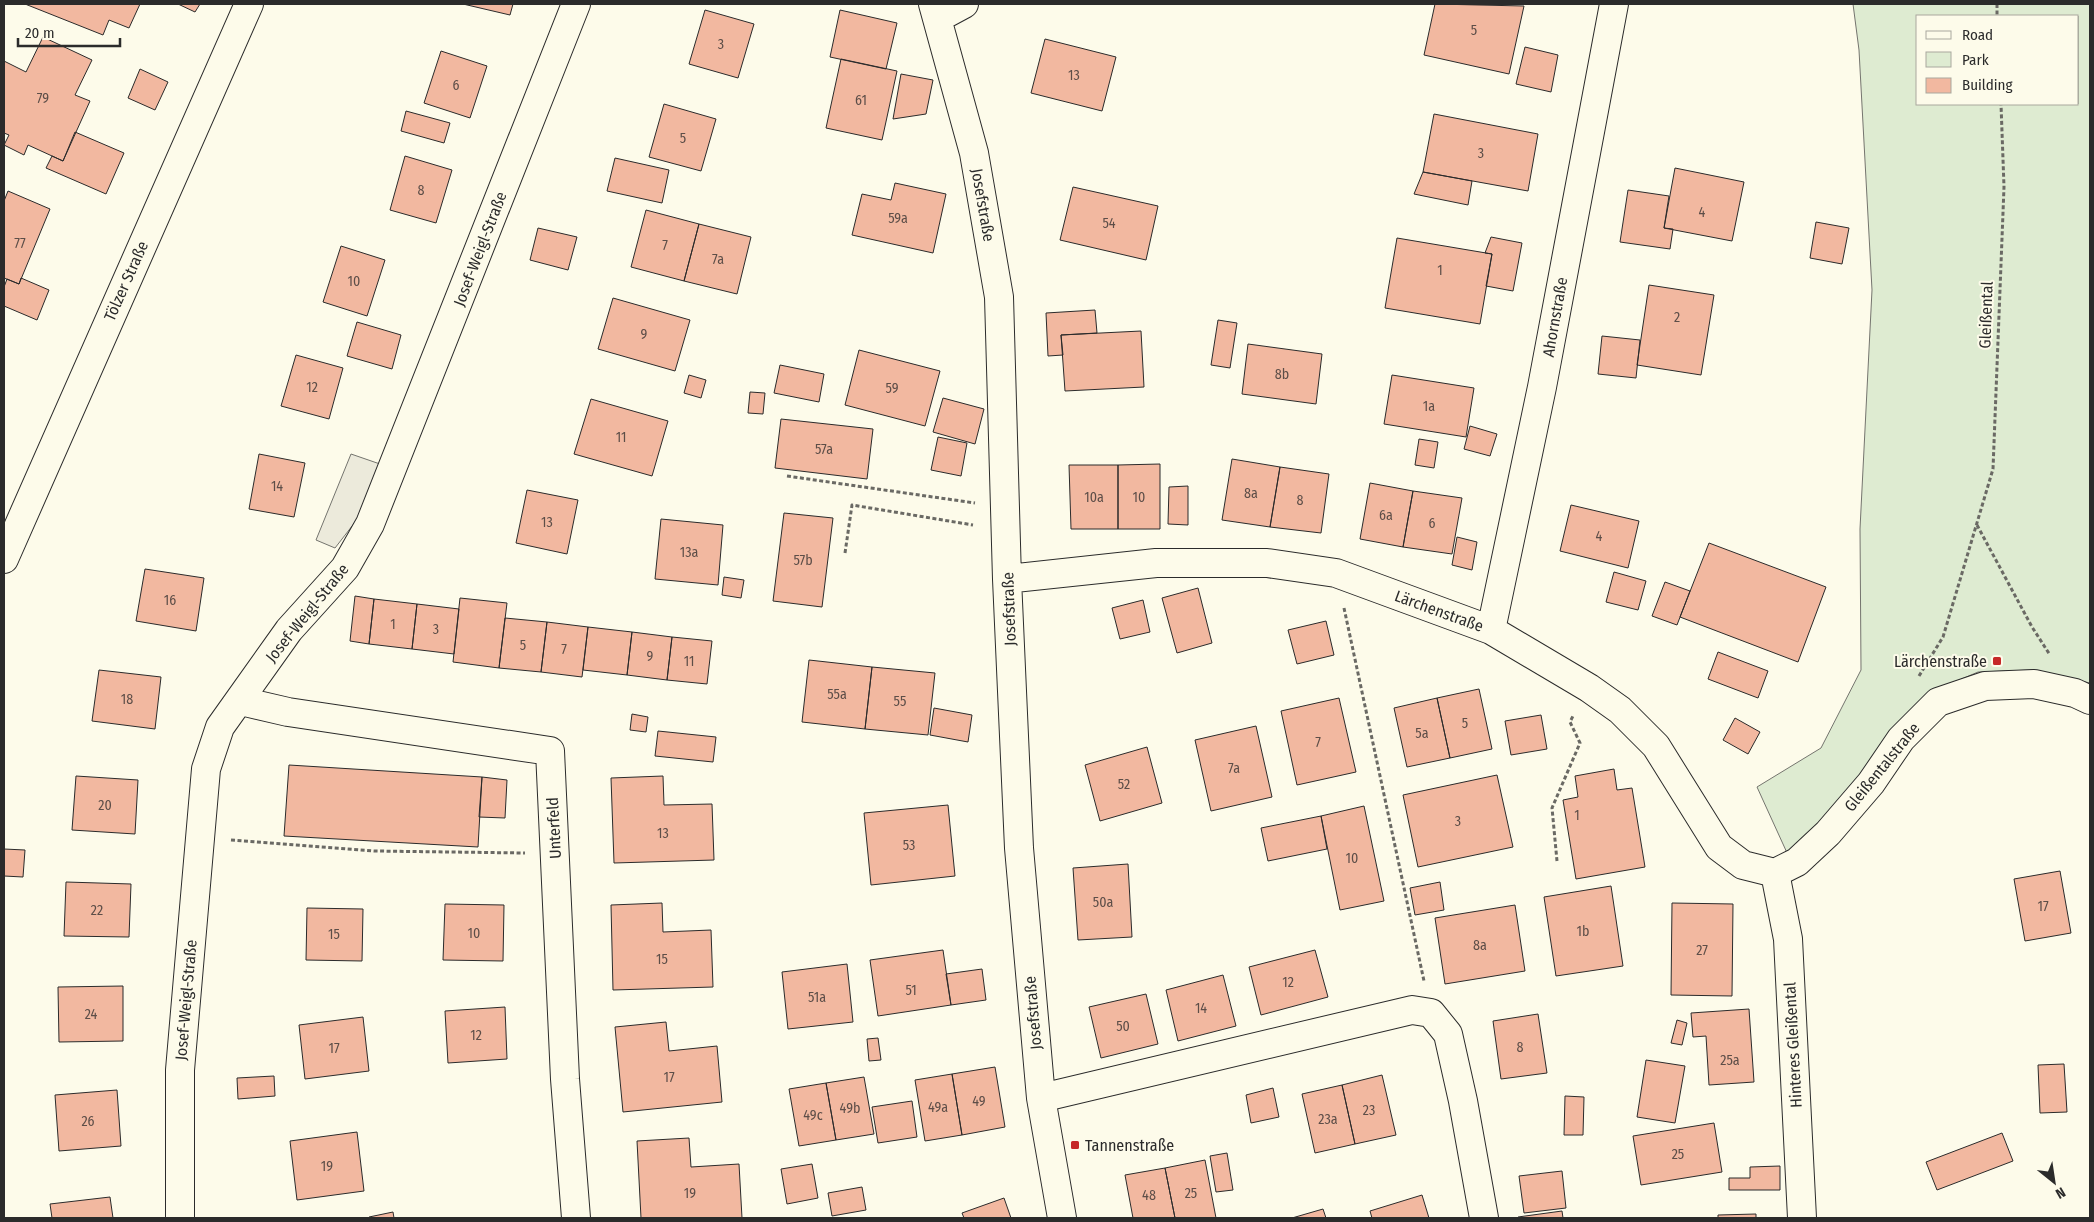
<svg xmlns="http://www.w3.org/2000/svg" width="2094" height="1222" font-family="'Fira Sans Condensed',sans-serif">
	<style>
		.green { fill: #deebd1; stroke: #74746e; fill-rule: evenodd }
		.parking { fill: #eceadb; stroke: #74746e }
		.building { fill: #f2b8a0; stroke: #2b2b2b }
		.lines { fill: none; stroke-linecap: round; stroke-linejoin: round }
		.minor-casing { stroke: #2b2b2b; stroke-width: 30 }
		.major-casing { stroke: #2b2b2b; stroke-width: 30 }
		.path { stroke: #6a6964; stroke-width: 3; stroke-dasharray: 4 2.5; stroke-linecap: butt }
		.minor { stroke: #fdfbea; stroke-width: 28 }
		.major { stroke: #fdfbea; stroke-width: 28 }
		.poi-dot { fill: #c62828; stroke: #fdfbea; stroke-width: 2 }
		.labels { text-anchor: middle; dominant-baseline: central; stroke-width: 4; stroke-linejoin: round; paint-order: stroke }
		.number-label { font-size: 14px; fill: #5d4e48 }
		.street-label { font-size: 16px; fill: #2b2b2b; stroke: #fdfbea }
		.poi-label { font-size: 16px; fill: #2b2b2b; stroke: #fdfbea; text-anchor: end }
	</style>
	<rect width="100%" height="100%" fill="#fdfbea"/>
	<path class="green" d="M1853,4H2090V683L2032,670L1978,672L1929,693L1861,780L1788,855L1757,787L1821,748L1861,670L1860,529L1872,290L1859,50ZM1918,16H2078V104H1918Z"/>
	<path class="parking" d="M351,454L380,464L356,521L335,548L316,540Z"/>
	<path class="building" d="M25,4H140L129,28L109,20L103,35Z
		M178,4H200L195,12Z
		M463,4H513L510,15Z
		M1435,4L1524,6L1509,74L1424,55Z
		M705,10L754,24L738,78L689,64Z
		M840,10L897,23L886,69L830,57Z
		M43,37L92,60L75,95L90,101L63,161L28,145L24,155L4,145L9,135L4,133V61L26,72Z
		M1045,39L1116,57L1102,111L1031,93Z
		M1525,47L1558,55L1551,92L1516,84Z
		M441,51L487,66L470,118L424,103Z
		M841,59L897,71L882,140L826,128Z
		M140,69L168,82L155,110L128,98Z
		M901,74L933,80L926,114L893,119Z
		M664,104L716,119L701,171L649,157Z
		M406,111L450,123L444,143L401,131Z
		M1434,114L1538,134L1528,191L1423,172Z
		M75,132L124,153L106,194L46,168L52,156L63,161Z
		M405,156L452,170L436,223L390,210Z
		M615,158L669,170L662,203L607,191Z
		M1675,168L1744,182L1732,241L1664,228Z
		M1423,172L1472,181L1468,205L1414,194Z
		M895,183L946,194L933,253L852,235L862,194L891,200Z
		M1073,187L1158,206L1146,260L1060,240Z
		M1628,190L1669,196L1664,228L1673,229L1670,249L1620,242Z
		M8,191L50,209L19,284L4,278V201Z
		M646,210L699,224L684,281L631,267Z
		M1816,222L1849,228L1842,264L1810,258Z
		M699,224L751,237L737,294L684,281Z
		M538,228L577,237L568,270L530,260Z
		M1491,237L1522,243L1513,291L1486,286L1492,254L1485,253Z
		M1397,238L1492,254L1480,324L1385,308Z
		M341,246L385,260L367,316L323,302Z
		M21,278L49,290L37,320L4,306V287L7,279L19,284Z
		M1649,285L1714,295L1701,375L1637,365Z
		M613,298L690,320L675,371L598,349Z
		M1095,310L1097,333L1061,335L1063,355L1048,356L1046,313Z
		M1218,320L1237,323L1230,368L1211,365Z
		M357,322L401,335L392,369L347,356Z
		M1141,331L1144,387L1065,391L1061,335Z
		M1602,336L1640,340L1636,378L1598,374Z
		M1248,344L1322,354L1316,404L1242,394Z
		M859,350L940,371L925,426L845,405Z
		M296,355L343,368L329,419L281,406Z
		M780,365L824,374L819,402L774,393Z
		M689,375L706,380L701,398L684,393Z
		M1392,375L1474,388L1466,437L1384,424Z
		M750,392L765,393L763,414L748,413Z
		M943,398L984,409L975,444L933,432Z
		M591,399L668,421L652,476L574,454Z
		M781,419L873,429L867,479L775,468Z
		M1470,426L1497,434L1490,456L1464,449Z
		M938,437L967,443L961,476L931,470Z
		M1419,439L1438,442L1434,468L1415,465Z
		M259,454L305,463L294,517L249,509Z
		M1232,459L1280,467L1270,527L1222,520Z
		M1160,464V529H1118V465Z
		M1069,465H1118V529H1071Z
		M1280,467L1329,474L1321,533L1270,527Z
		M1370,483L1413,491L1403,547L1360,539Z
		M1188,486V525L1168,524L1169,487Z
		M527,490L578,500L567,554L516,543Z
		M1413,491L1462,498L1452,554L1403,547Z
		M1571,505L1639,521L1628,568L1560,551Z
		M784,513L833,518L822,607L773,601Z
		M661,519L723,525L718,585L655,579Z
		M1457,537L1477,542L1472,570L1452,565Z
		M1709,543L1826,587L1798,662L1680,617Z
		M145,569L204,578L196,631L136,621Z
		M1614,572L1646,581L1638,610L1606,602Z
		M724,577L744,580L741,598L722,595Z
		M1665,582L1690,591L1677,625L1652,616Z
		M1198,588L1212,643L1177,653L1162,598Z
		M355,596L374,599L369,644L350,641Z
		M460,598L507,603L499,668L453,662Z
		M374,599L417,604L412,649L369,644Z
		M1143,600L1150,632L1120,639L1112,608Z
		M417,604L459,609L454,654L412,649Z
		M505,618L547,622L541,672L499,668Z
		M1326,621L1334,655L1297,664L1288,630Z
		M547,622L588,627L582,677L541,672Z
		M588,627L632,632L627,675L583,670Z
		M632,632L672,637L667,680L627,675Z
		M672,637L712,641L707,684L667,680Z
		M1718,652L1768,671L1758,698L1708,679Z
		M809,660L872,667L865,729L802,722Z
		M872,667L935,673L928,735L865,729Z
		M99,670L161,677L155,729L92,721Z
		M1479,689L1492,749L1450,758L1437,698Z
		M1339,698L1356,772L1297,785L1281,711Z
		M1437,698L1450,758L1407,767L1394,708Z
		M934,708L972,715L968,742L930,735Z
		M632,714L648,717L646,732L630,730Z
		M1541,715L1547,749L1511,755L1505,721Z
		M1735,718L1760,732L1748,754L1723,740Z
		M1256,726L1272,797L1211,811L1195,740Z
		M658,731L716,737L713,762L655,756Z
		M1147,747L1162,803L1100,821L1085,765Z
		M289,765L482,777L478,847L284,836Z
		M1614,769L1617,790L1632,788L1645,867L1576,879L1563,800L1578,797L1575,776Z
		M1497,775L1513,847L1418,867L1403,795Z
		M76,776L138,780L135,834L72,830Z
		M663,776L664,805L712,804L714,860L614,863L611,778Z
		M482,777L507,780L505,818L479,817Z
		M948,805L955,876L871,885L864,813Z
		M1364,806L1384,901L1340,910L1321,816Z
		M1321,816L1327,849L1268,861L1261,828Z
		M4,849L25,850L23,877L4,876Z
		M1128,864L1132,937L1078,940L1073,868Z
		M2060,871L2071,933L2025,941L2014,879Z
		M66,882L131,884L129,937L64,936Z
		M1440,882L1444,910L1415,915L1410,888Z
		M1611,886L1623,966L1556,976L1544,897Z
		M662,903L663,932L711,930L713,987L613,990L611,905Z
		M1672,903L1733,904L1732,996L1671,995Z
		M445,904L504,905L503,961L443,960Z
		M1515,905L1525,971L1445,984L1435,918Z
		M307,908L363,909L362,961L306,960Z
		M943,950L951,1005L878,1016L870,960Z
		M1315,950L1328,997L1261,1015L1249,967Z
		M847,964L853,1022L788,1029L782,972Z
		M982,969L986,1000L951,1005L946,974Z
		M1223,975L1236,1026L1178,1041L1166,990Z
		M123,986V1041L59,1042L58,987Z
		M1146,994L1158,1044L1101,1058L1089,1007Z
		M505,1007L507,1059L448,1063L445,1011Z
		M1749,1009L1754,1082L1709,1085L1706,1036L1693,1037L1691,1013Z
		M1538,1014L1547,1073L1501,1079L1493,1021Z
		M363,1017L369,1071L305,1079L299,1025Z
		M1677,1020L1687,1023L1682,1045L1671,1043Z
		M666,1022L669,1051L717,1046L722,1102L623,1112L615,1027Z
		M878,1038L881,1060L869,1061L867,1039Z
		M1646,1060L1685,1066L1675,1123L1637,1117Z
		M2064,1064L2067,1112L2040,1113L2038,1065Z
		M995,1067L1005,1127L962,1135L952,1074Z
		M952,1074L962,1135L925,1141L915,1080Z
		M1382,1075L1396,1135L1355,1144L1342,1085Z
		M274,1076L275,1096L238,1099L237,1078Z
		M864,1077L874,1134L836,1140L826,1083Z
		M826,1083L836,1140L799,1146L789,1089Z
		M1342,1085L1355,1144L1315,1153L1302,1094Z
		M1273,1088L1279,1117L1251,1123L1246,1095Z
		M117,1090L121,1146L59,1151L55,1095Z
		M1565,1096L1584,1097L1583,1135H1564Z
		M912,1101L917,1137L878,1143L872,1107Z
		M1714,1123L1722,1172L1641,1185L1633,1136Z
		M357,1132L364,1191L297,1200L290,1141Z
		M2002,1133L2013,1161L1937,1190L1926,1162Z
		M689,1138L691,1167L739,1164L742,1218H641L637,1141Z
		M1227,1153L1233,1190L1216,1192L1210,1156Z
		M1205,1160L1216,1218H1175L1165,1168Z
		M812,1164L818,1198L787,1204L781,1169Z
		M1780,1166V1190H1729V1178H1750V1167Z
		M1165,1168L1175,1218H1133L1125,1175Z
		M1562,1171L1566,1208L1524,1213L1519,1176Z
		M862,1187L866,1210L832,1216L828,1193Z
		M1422,1195L1429,1218H1372L1370,1211Z
		M110,1197L113,1218H52L50,1204Z
		M1004,1198L1011,1218H964L962,1213Z
		M1323,1209L1326,1218H1292Z
		M1562,1211L1563,1218H1519L1518,1217Z
		M393,1212L394,1218H369V1217Z
		M1756,1214V1218H1718V1215Z"/>
	<g class="lines">
		<g class="minor-casing">
			<path id="minor" d="M933,4L974,153L999,297L1007,579L1019,848L1041,1098L1062,1218
				M938,18L964,4
				M1007,579L1156,563H1267L1336,573L1491,630L1589,688L1620,710L1656,746L1719,847L1743,865L1775,873
				M1491,630L1542,387L1614,4
				M241,701L288,712L550,751L565,1079L576,1218
				M1775,873L1797,862L1828,833L1871,783L1901,739L1938,702L1985,686L2034,684L2075,693L2090,700
				M1775,873L1788,939L1802,1218
				M1041,1098L1412,1010L1431,1013L1448,1034L1463,1101L1484,1218
				M180,1218V1070L206,769L220,727L289,630L345,568L370,524L576,4"/>
		</g>
		<g class="major-casing">
			<path id="major" d="M4,559L249,4"/>
		</g>
		<path class="path" d="M1997,4V16
			M787,476L975,503
			M1977,525L2032,627L2050,655
			M845,553L852,505L973,525
			M1344,608L1424,981
			M1919,676L1943,637L1993,469L2004,187L2001,104
			M231,840L375,851L525,853
			M1557,861L1552,808L1580,743L1570,722L1573,716"/>
		<use href="#minor" class="minor"/>
		<use href="#major" class="major"/>
	</g>
	<g class="poi-dot">
		<rect x="1992" y="656" width="10" height="10" rx="2.5"/>
		<rect x="1070" y="1140" width="10" height="10" rx="2.5"/>
	</g>
	<g class="labels">
		<g class="number-label">
			<text x="1474" y="30">5</text>
			<text x="721" y="44">3</text>
			<text x="1074" y="75">13</text>
			<text x="456" y="85">6</text>
			<text x="43" y="98">79</text>
			<text x="861" y="100">61</text>
			<text x="683" y="138">5</text>
			<text x="1481" y="153">3</text>
			<text x="421" y="190">8</text>
			<text x="1702" y="212">4</text>
			<text x="898" y="218">59a</text>
			<text x="1109" y="223">54</text>
			<text x="20" y="243">77</text>
			<text x="665" y="245">7</text>
			<text x="718" y="259">7a</text>
			<text x="1440" y="270">1</text>
			<text x="354" y="281">10</text>
			<text x="1677" y="317">2</text>
			<text x="644" y="334">9</text>
			<text x="1282" y="374">8b</text>
			<text x="312" y="387">12</text>
			<text x="892" y="388">59</text>
			<text x="1429" y="406">1a</text>
			<text x="621" y="437">11</text>
			<text x="824" y="449">57a</text>
			<text x="277" y="486">14</text>
			<text x="1251" y="493">8a</text>
			<text x="1094" y="497">10a</text>
			<text x="1139" y="497">10</text>
			<text x="1300" y="500">8</text>
			<text x="1386" y="515">6a</text>
			<text x="547" y="522">13</text>
			<text x="1432" y="523">6</text>
			<text x="1599" y="536">4</text>
			<text x="689" y="552">13a</text>
			<text x="803" y="560">57b</text>
			<text x="170" y="600">16</text>
			<text x="393" y="624">1</text>
			<text x="436" y="629">3</text>
			<text x="523" y="645">5</text>
			<text x="564" y="649">7</text>
			<text x="650" y="656">9</text>
			<text x="689" y="661">11</text>
			<text x="837" y="694">55a</text>
			<text x="127" y="699">18</text>
			<text x="900" y="701">55</text>
			<text x="1465" y="723">5</text>
			<text x="1422" y="733">5a</text>
			<text x="1318" y="742">7</text>
			<text x="1234" y="768">7a</text>
			<text x="1124" y="784">52</text>
			<text x="105" y="805">20</text>
			<text x="1577" y="815">1</text>
			<text x="1458" y="821">3</text>
			<text x="663" y="833">13</text>
			<text x="909" y="845">53</text>
			<text x="1352" y="858">10</text>
			<text x="1103" y="902">50a</text>
			<text x="2043" y="906">17</text>
			<text x="97" y="910">22</text>
			<text x="1583" y="931">1b</text>
			<text x="474" y="933">10</text>
			<text x="334" y="934">15</text>
			<text x="1480" y="945">8a</text>
			<text x="1702" y="950">27</text>
			<text x="662" y="959">15</text>
			<text x="1288" y="982">12</text>
			<text x="911" y="990">51</text>
			<text x="817" y="997">51a</text>
			<text x="1201" y="1008">14</text>
			<text x="91" y="1014">24</text>
			<text x="1123" y="1026">50</text>
			<text x="476" y="1035">12</text>
			<text x="1520" y="1047">8</text>
			<text x="334" y="1048">17</text>
			<text x="1730" y="1060">25a</text>
			<text x="669" y="1077">17</text>
			<text x="979" y="1101">49</text>
			<text x="938" y="1107">49a</text>
			<text x="850" y="1108">49b</text>
			<text x="1369" y="1110">23</text>
			<text x="813" y="1115">49c</text>
			<text x="1328" y="1119">23a</text>
			<text x="88" y="1121">26</text>
			<text x="1678" y="1154">25</text>
			<text x="327" y="1166">19</text>
			<text x="690" y="1193">19</text>
			<text x="1191" y="1193">25</text>
			<text x="1149" y="1195">48</text>
		</g>
		<g class="street-label">
			<text transform="translate(983 205) rotate(80)">Josefstraße</text>
			<text transform="translate(480 249) rotate(-69)">Josef-Weigl-Straße</text>
			<text transform="translate(126 281) rotate(-66)">Tölzer Straße</text>
			<text transform="translate(1986 315) rotate(-88)">Gleißental</text>
			<text transform="translate(1555 317) rotate(-80)">Ahornstraße</text>
			<text transform="translate(1009 609) rotate(-92)">Josefstraße</text>
			<text transform="translate(1439 611) rotate(20)">Lärchenstraße</text>
			<text transform="translate(307 613) rotate(-51)">Josef-Weigl-Straße</text>
			<text transform="translate(1882 767) rotate(-51)">Gleißentalstraße</text>
			<text transform="translate(554 828) rotate(-93)">Unterfeld</text>
			<text transform="translate(186 1000) rotate(-85)">Josef-Weigl-Straße</text>
			<text transform="translate(1033 1013) rotate(-95)">Josefstraße</text>
			<text transform="translate(1793 1045) rotate(-93)">Hinteres Gleißental</text>
		</g>
		<g class="poi-label">
			<text x="1987" y="661">Lärchenstraße</text>
			<text x="1085" y="1145" text-anchor="start">Tannenstraße</text>
		</g>
	</g>
	<rect width="2094" height="1222" fill="none" stroke="#2b2b2b" stroke-width="10"/>
	<rect x="1916" y="15" width="162" height="90" fill="#fdfbea" stroke="#a9a89e"/>
	<rect x="1926" y="31" width="25" height="8" fill="#fdfbea" stroke="#a9a89e"/>
	<text x="1962" y="40" font-size="15" fill="#2b2b2b">Road</text>
	<rect x="1926" y="52" width="25" height="15" fill="#deebd1" stroke="#a9a89e"/>
	<text x="1962" y="65" font-size="15" fill="#2b2b2b">Park</text>
	<rect x="1926" y="78" width="25" height="15" fill="#f2b8a0" stroke="#a9a89e"/>
	<text x="1962" y="90" font-size="15" fill="#2b2b2b">Building</text>
	<g transform="translate(2054 1182) rotate(150)" stroke="#fdfbea" stroke-width="4" paint-order="stroke">
	<path d="M0-4L9 19L0 12L-9 19Z" fill="#2b2b2b"/>
	<text y="-8" font-size="14" font-weight="bold" text-anchor="middle" fill="#2b2b2b">N</text>
	</g>
	<path d="M18 38v8h102v-8" fill="none" stroke="#2b2b2b" stroke-width="2.5"/>
	<text x="25" y="38" font-size="15" fill="#2b2b2b" stroke="#fdfbea" stroke-width="4" paint-order="stroke">20 m</text>
</svg>
